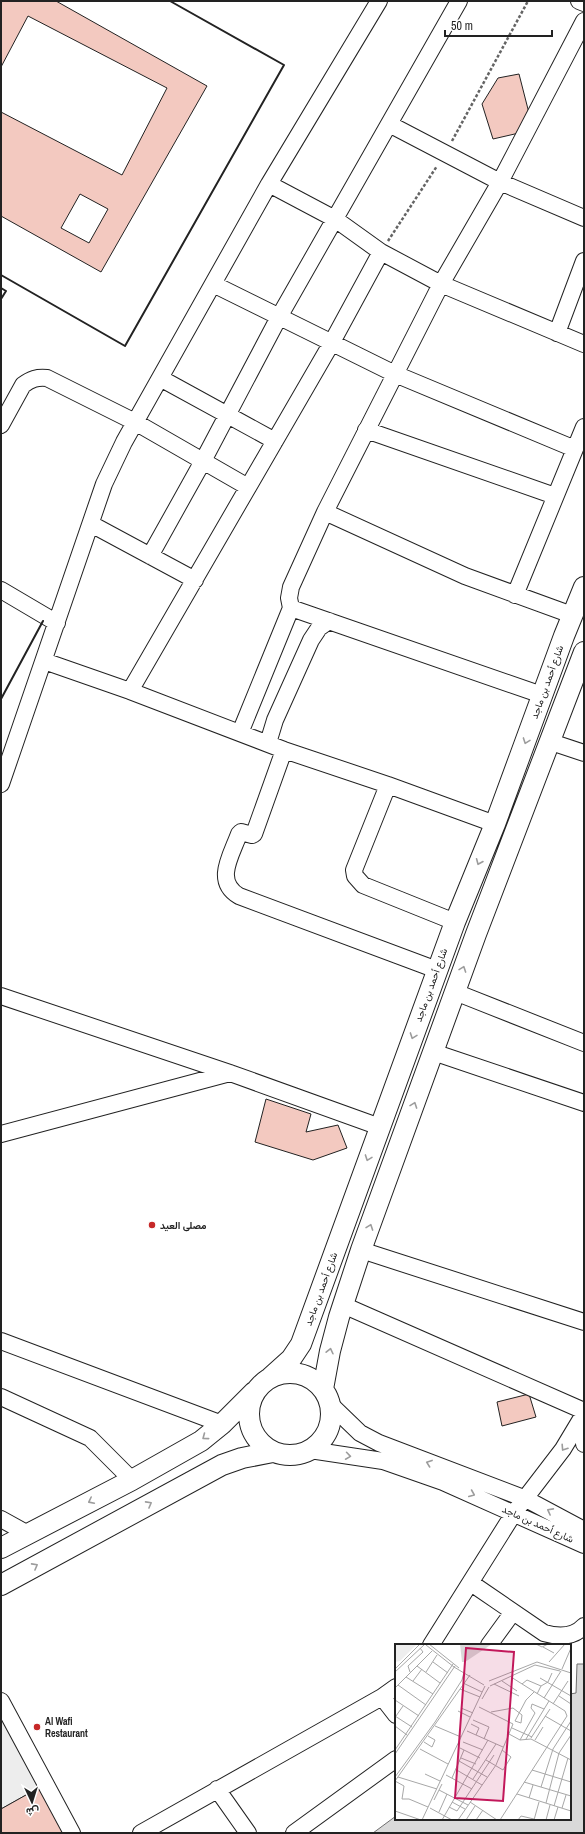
<svg xmlns="http://www.w3.org/2000/svg" width="585" height="1834" font-family="'Archivo Narrow',Vazirmatn,sans-serif">
	<style>
		.parking { fill: #ededed; stroke: #6f6f6f }
		.water { fill: #d9d9d9; stroke: #6f6f6f }
		.building { fill: #f3c9c0; stroke: #222; fill-rule: evenodd }
		.lines { fill: none; stroke-linecap: round; stroke-linejoin: round }
		.minor-casing { stroke: #222; stroke-width: 18 }
		.major-casing { stroke: #222; stroke-width: 22 }
		.path { stroke: #646464; stroke-width: 2.5; stroke-dasharray: 3 2; stroke-linecap: butt }
		.minor { stroke: #fff; stroke-width: 16 }
		.major { stroke: #fff; stroke-width: 20 }
		.wall { stroke: #222; stroke-width: 2 }
		.oneway { stroke: #9c9c9c }
		.poi-dot { fill: #c62828; stroke: #fff; stroke-width: 1.5 }
		.labels { text-anchor: middle; dominant-baseline: central; stroke-width: 3; stroke-linejoin: round; paint-order: stroke }
		.street-label { font-size: 10px; fill: #222; stroke: #fff }
		.poi-label { font-size: 10px; font-weight: bold; fill: #222; stroke: #fff; text-anchor: start }
		.inset-road { fill: none; stroke: #a7a7a7; stroke-width: 1 }
		.view { fill: #c2185b; fill-opacity: 0.15; stroke: #c2185b; stroke-width: 2 }
		.inset-edge { fill: none; stroke: #222; stroke-width: 2 }
	</style>
	<rect width="100%" height="100%" fill="#fff"/>
	<path class="parking" d="M1,1700L42,1786L1,1809Z"/>
	<path class="water" d="M577,1664H584V1833H373L396,1816V1819H570V1694L576,1693Z"/>
	<path class="building" d="M1,1H56L207,86L101,272L1,216V112L122,175L167,88L28,16L1,67ZM80,194L108,209L89,243L61,228Z
		M519,74L530,117L519,133L493,139L482,104L498,78Z
		M266,1099L311,1114L306,1132L338,1125L347,1148L313,1160L255,1142Z
		M529,1394L536,1417L502,1426L497,1402Z
		M42,1786L67,1833H1V1809Z"/>
	<g class="lines">
		<g class="minor-casing">
			<path id="minor" d="M579,1L584,3
				M389,124L500,182L584,218
				M269,184L335,219L381,252L441,284L584,344
				M213,284L395,374L575,449
				M557,333L584,261
				M160,378L275,441
				M1,425L23,385C31,379 37,377 47,378L135,422L248,487
				M366,430L555,496
				M325,512L465,576L572,615
				M91,524L195,580
				M150,556L203,461L279,317L459,1
				M1,590L57,623
				M515,595L584,427
				M291,608L542,695
				M44,661L130,691L284,750L388,785L495,824
				M130,691L331,344L381,252
				M240,733L291,608L289,598L291,587L325,512L441,284L500,182L584,21
				M551,742L584,753
				M268,743L275,720L311,640L319,628L329,621
				M284,750L254,834L252,835L241,832L239,834C231,856 214,881 239,896L437,970
				M1,784L104,484L124,442L269,184L379,1
				M388,785L354,870L355,876L363,885L455,922
				M455,992L584,1043
				M1,996L230,1073L380,1127
				M433,1052L584,1103
				M1,1134L230,1073
				M361,1250L584,1322
				M343,1305L584,1411
				M1,1341L222,1424
				M1,1397L90,1438L132,1480
				M331,1405L360,1433L379,1443L526,1499L584,1530
				M584,1435V1444
				M310,1450L383,1461L443,1482L584,1545
				M1,1519L28,1534
				M471,1583L544,1633C558,1637 573,1638 584,1626
				M431,1645L514,1513L563,1449L584,1414
				M489,1645L513,1612
				M382,1697L396,1715
				M1,1701L72,1833
				M217,1789L248,1833
				M141,1833L382,1697L396,1687
				M294,1833L396,1759"/>
		</g>
		<g class="major-casing">
			<path id="major" d="M249 1414a41 41 0 1 1 82 0a41 41 0 1 1-82 0Z
				M271,1377L291,1359L301,1344L455,922L495,824L564,636L584,587
				M323,1389L330,1351L339,1317L361,1250L476,934L584,652
				M1,1548L132,1480L201,1441L222,1424L254,1392
				M1,1585L222,1465L242,1458L273,1452"/>
		</g>
		<path class="path" d="M452,141L528,1
			M388,241L437,166"/>
		<use href="#minor" class="minor"/>
		<use href="#major" class="major"/>
		<path class="wall" d="M1,275L125,346L284,65L170,1
			M1,288L6,291L1,299
			M1,699L43,621"/>
	</g>
	<defs><path id="oneway-chevron" d="M-2-3.5L2.5 0L-2 3.5" fill="none" stroke-width="1.6" stroke-linecap="round" stroke-linejoin="round"/></defs>
	<g class="oneway">
		<use href="#oneway-chevron" transform="translate(526 741) rotate(110)"/>
		<use href="#oneway-chevron" transform="translate(479 862) rotate(113)"/>
		<use href="#oneway-chevron" transform="translate(463 969) rotate(-70)"/>
		<use href="#oneway-chevron" transform="translate(413 1036) rotate(110)"/>
		<use href="#oneway-chevron" transform="translate(414 1105) rotate(-70)"/>
		<use href="#oneway-chevron" transform="translate(368 1158) rotate(110)"/>
		<use href="#oneway-chevron" transform="translate(370 1227) rotate(-70)"/>
		<use href="#oneway-chevron" transform="translate(330 1351) rotate(-77)"/>
		<use href="#oneway-chevron" transform="translate(205 1437) rotate(143)"/>
		<use href="#oneway-chevron" transform="translate(564 1448) rotate(123)"/>
		<use href="#oneway-chevron" transform="translate(348 1456) rotate(8)"/>
		<use href="#oneway-chevron" transform="translate(429 1463) rotate(-160)"/>
		<use href="#oneway-chevron" transform="translate(472 1494) rotate(23)"/>
		<use href="#oneway-chevron" transform="translate(91 1501) rotate(153)"/>
		<use href="#oneway-chevron" transform="translate(149 1504) rotate(-29)"/>
		<use href="#oneway-chevron" transform="translate(550 1511) rotate(-152)"/>
		<use href="#oneway-chevron" transform="translate(35 1566) rotate(-29)"/>
	</g>
	<g class="poi-dot">
		<circle cx="152" cy="1225" r="4"/>
		<circle cx="37" cy="1727" r="4"/>
	</g>
	<g class="labels">
		<g class="street-label">
			<text transform="translate(547 682) rotate(-70)">شارع أحمد بن ماجد</text>
			<text transform="translate(431 985) rotate(-70)">شارع أحمد بن ماجد</text>
			<text transform="translate(321 1289) rotate(-70)">شارع أحمد بن ماجد</text>
			<text transform="translate(538 1524) rotate(24)">شارع أحمد بن ماجد</text>
		</g>
		<g class="poi-label">
			<text x="160" y="1225">مصلى العيد</text>
			<text x="45" y="1721">Al Wafi<tspan x="45" dy="12">Restaurant</tspan></text>
		</g>
	</g>
	<g transform="translate(395 1644)">
		<rect width="176" height="176" fill="#fff"/>
		<path d="M0,0H22L5,17L0,18Z" fill="#eee"/>
		<path d="M65,0H97L70,18H67Z" fill="#d9d9d9"/>
		<path class="inset-road" d="M34,0L64,24M141,0L147,3L153,0M31,1L59,23L89,41M148,3L159,9M38,18L53,29M154,18L170,0M22,22L45,39M0,25L25,0M167,25L176,4M0,28L29,1M15,28L13,22L28,8L25,4M31,28L42,11M11,33L38,50M145,34L176,52M18,37L27,25M94,37L142,18L176,29M107,37L122,47M68,39L87,48M99,40L124,52M127,40L132,36L146,42M3,41L31,61M95,42L140,21L165,27M0,44L37,7M65,45L85,53M142,50L146,42L153,38L157,29M164,52L176,60M149,54L166,27M87,55L94,43M0,56L24,72M158,60L173,37M66,64L78,69M63,67L75,73M96,68L118,64L127,71L126,79L120,77M0,72L17,83M1,72L8,62M150,72L176,87M78,76L94,83L89,95M120,77L131,56L139,48M76,80L84,84L81,91M0,82L12,91M40,82L66,93M117,84L137,93M72,87L108,103M114,90L125,96L136,95L176,116M136,94L155,65M131,95L154,57M125,96L140,69L136,64L137,60L149,65M140,96L148,83M29,98L37,103L40,96L33,92M68,98L88,106M65,104L85,114M25,105L53,120M0,106L58,20M0,110L60,22M66,114L81,120M91,116L108,126L116,113L107,106M64,117L92,133M60,125L87,141M137,126L176,138M30,130L45,137M51,131L77,145M0,133L40,78L67,36L69,28M3,133L42,145M57,134L69,106M78,135L101,100M0,137L75,31M0,137L9,142L7,155H14L33,163M129,138L176,152M146,143L158,105L176,77M44,146L73,161M122,150L176,167M134,154L138,141M39,156L47,140M57,158L70,165M75,158L102,176M151,159L164,109L176,91M159,162L173,114M54,163L62,167L99,111M35,164L57,176M167,164L171,151M0,167L26,176M44,168L52,150M27,176L90,42M47,176L93,96M63,176L101,121L118,80L84,63M71,176L80,162M81,176L88,166M105,176L172,72L170,67L116,33M123,176L126,172L139,175M139,176L144,158M151,176L155,161M159,176L163,163"/>
		<path class="view" d="M71,4L119,8L108,157L60,154Z"/>
		<rect width="176" height="176" class="inset-edge"/>
	</g>
	<rect width="585" height="1834" fill="none" stroke="#222222" stroke-width="4"/>
	<g transform="translate(32 1802) rotate(176)" stroke="#ffffff" stroke-width="3" paint-order="stroke">
	<path d="M0-3L7 15L0 10L-7 15Z" fill="#222222"/>
	<text y="-6" font-size="11" font-weight="bold" text-anchor="middle" fill="#222222">ش</text>
	</g>
	<path d="M445 30v6h107v-6" fill="none" stroke="#222222" stroke-width="2"/>
	<text x="451" y="30" font-size="12" fill="#222222" stroke="#ffffff" stroke-width="3" paint-order="stroke">50 m</text>
</svg>
